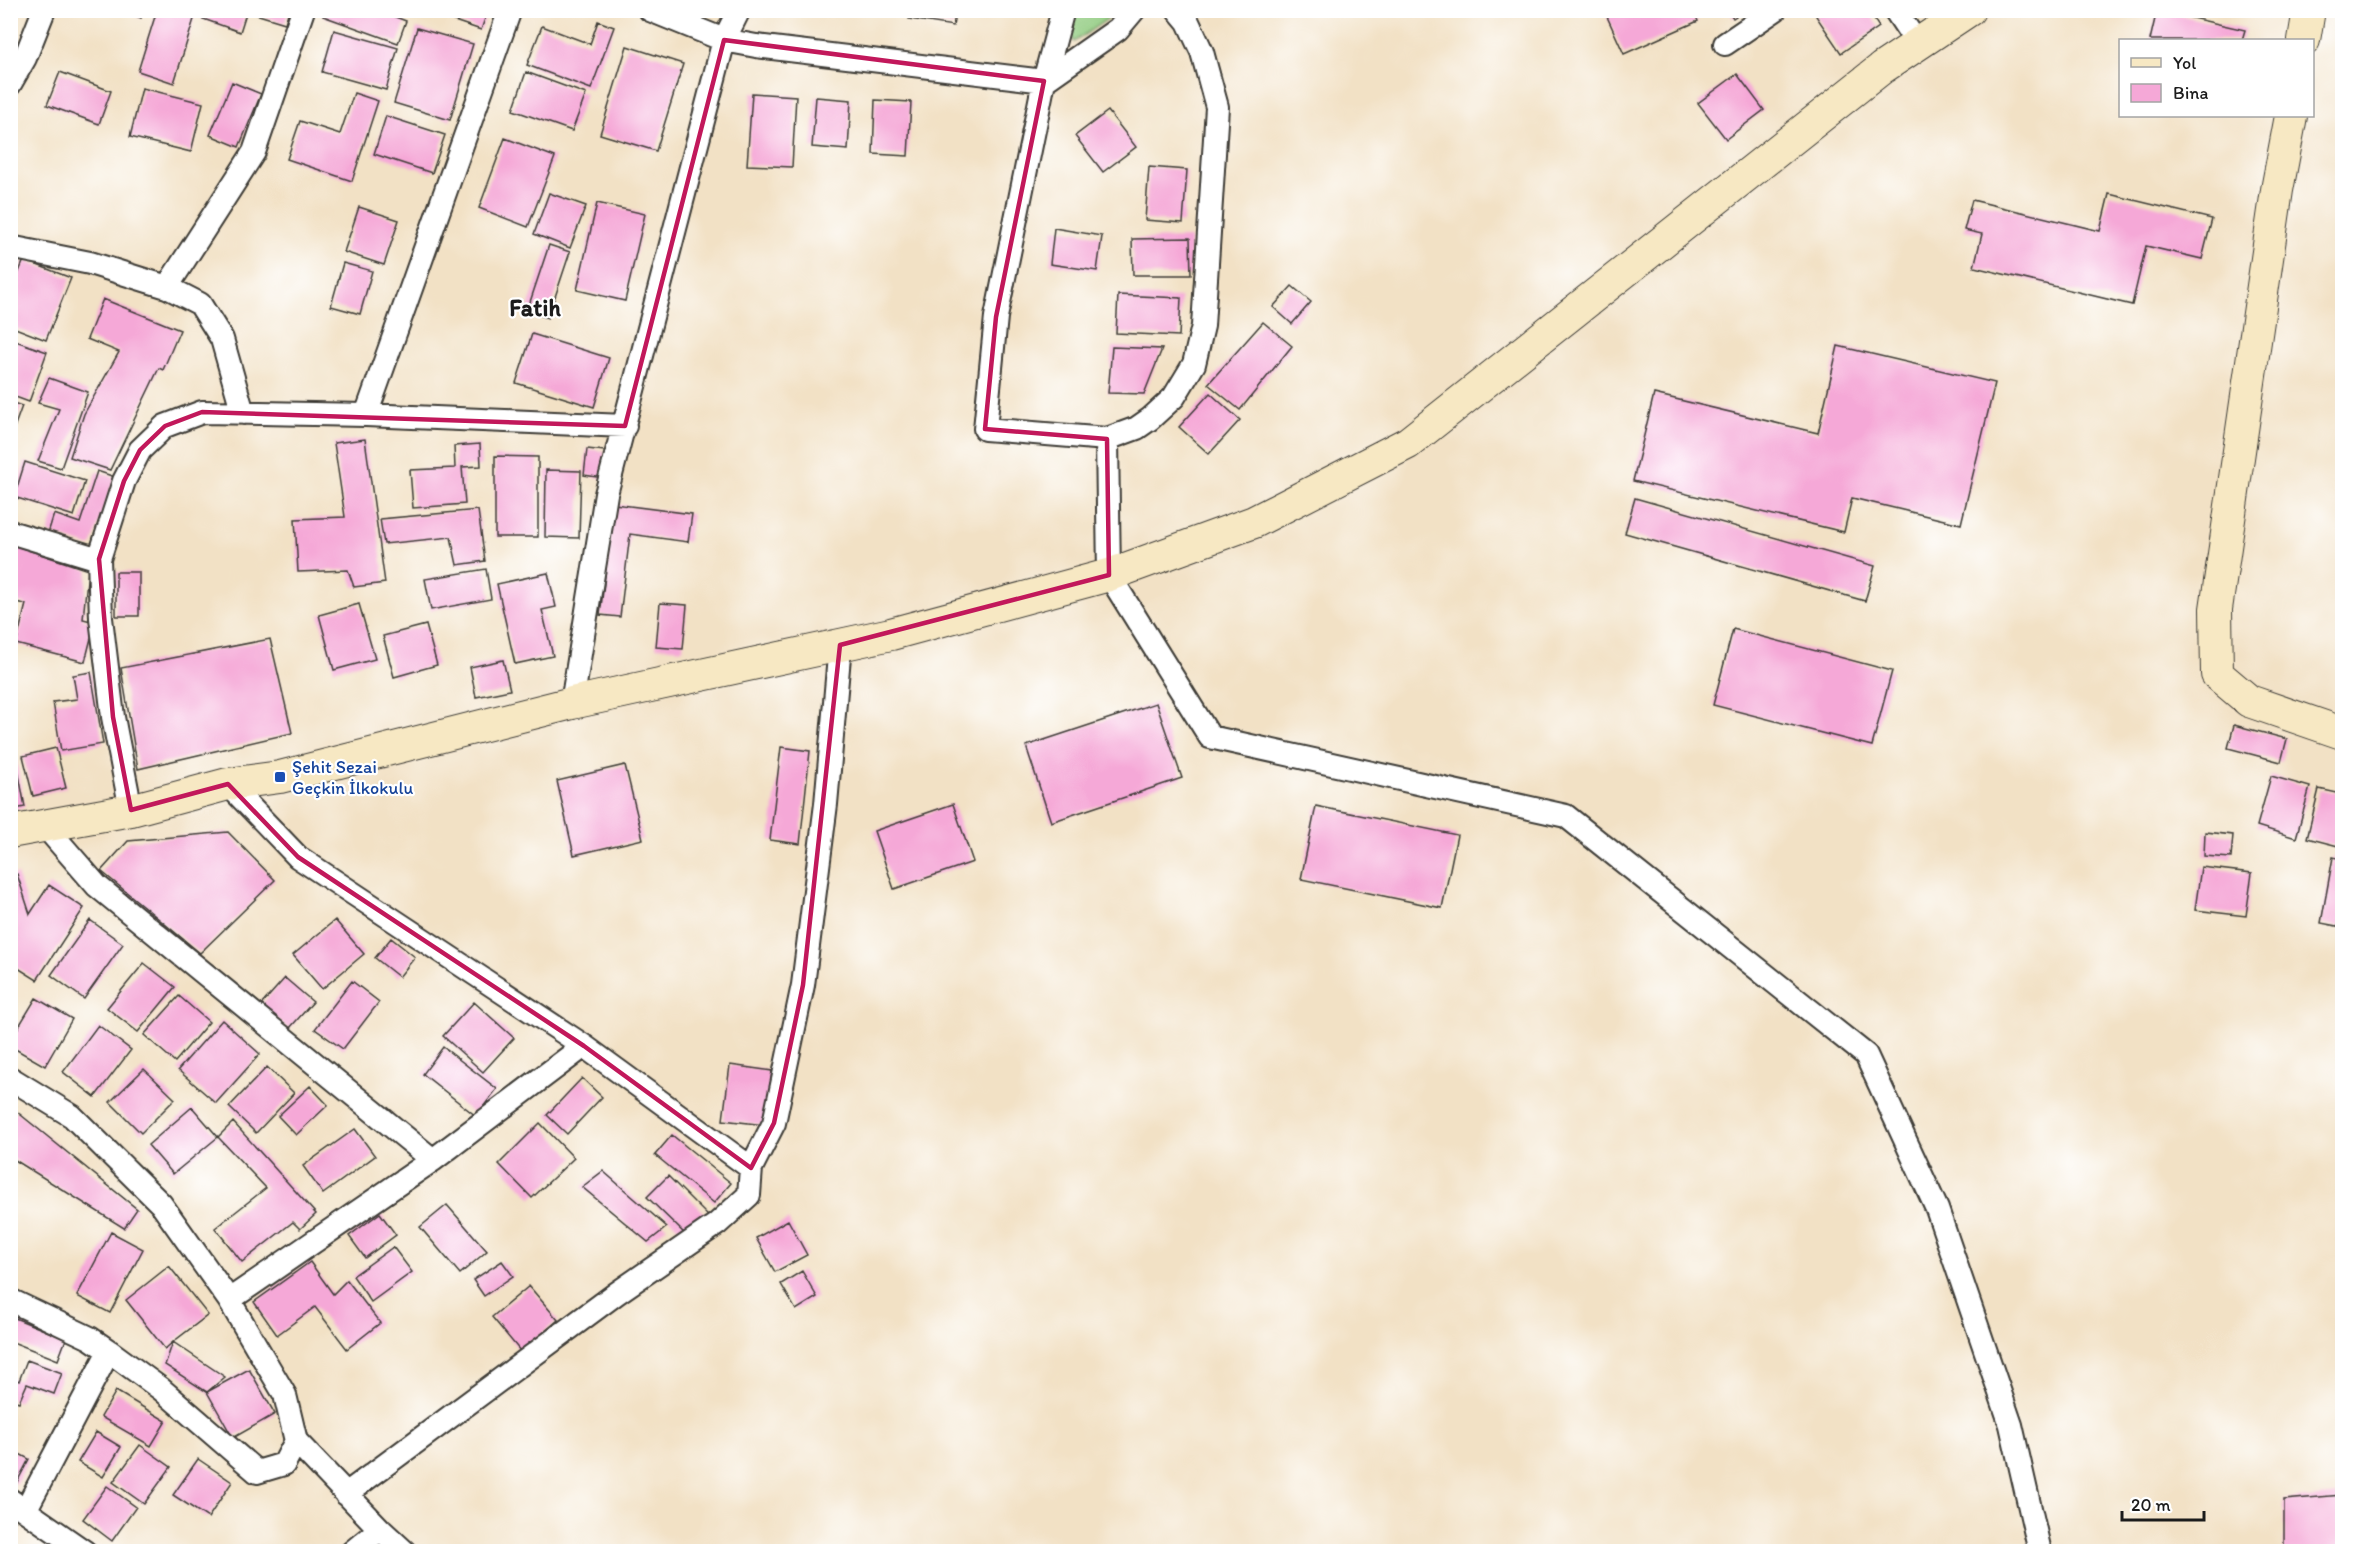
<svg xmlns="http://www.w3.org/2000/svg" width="2353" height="1562" font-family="Itim,sans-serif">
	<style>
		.green { fill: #90cb7f; stroke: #56744e; stroke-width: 1.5 }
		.building { fill: #f5a8d7 }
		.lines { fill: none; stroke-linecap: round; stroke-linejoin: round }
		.street-casing { stroke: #3c3a35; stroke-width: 26 }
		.secondary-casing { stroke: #3c3a35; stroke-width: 34 }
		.street { stroke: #fff; stroke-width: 22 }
		.secondary { stroke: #f7e8c3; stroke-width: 32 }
		.marked { fill: none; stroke: #c2185b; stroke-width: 4.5; stroke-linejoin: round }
		.transit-dot { fill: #1a4fb4; stroke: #fff; stroke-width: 2 }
		.labels { text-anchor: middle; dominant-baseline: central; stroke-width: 4.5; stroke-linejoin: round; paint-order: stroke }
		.transit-label { font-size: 18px; fill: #164399; stroke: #fff; text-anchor: start }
		.district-label { font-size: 24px; font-weight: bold; fill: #1c1c1c; stroke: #fff }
	</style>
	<rect width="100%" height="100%" fill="#fff"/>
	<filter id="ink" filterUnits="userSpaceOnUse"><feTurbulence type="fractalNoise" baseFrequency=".0167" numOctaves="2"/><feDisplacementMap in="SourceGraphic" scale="12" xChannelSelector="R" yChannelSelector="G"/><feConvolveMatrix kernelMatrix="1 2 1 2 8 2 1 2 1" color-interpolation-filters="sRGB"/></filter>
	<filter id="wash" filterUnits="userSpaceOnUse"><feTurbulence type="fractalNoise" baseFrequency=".008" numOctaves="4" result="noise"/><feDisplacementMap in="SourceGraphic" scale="24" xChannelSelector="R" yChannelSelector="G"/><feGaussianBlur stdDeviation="1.35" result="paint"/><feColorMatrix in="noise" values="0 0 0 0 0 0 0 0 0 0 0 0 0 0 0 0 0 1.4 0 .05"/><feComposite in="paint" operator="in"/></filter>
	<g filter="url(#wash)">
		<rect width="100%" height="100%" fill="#f2e1c5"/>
		<path class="green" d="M1072,11H1116L1112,16L1074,42L1065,28Z"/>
		<g id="blocks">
			<path class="building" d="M121,10H144L141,18Z
				M157,10H176L195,16L174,83L138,71Z
				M196,10H247L240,32L195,16Z
				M253,10H289L285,23L252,13Z
				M325,10H377L406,21L398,43L323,16Z
				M422,10H488L481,30Z
				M911,10H956L953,26L909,19Z
				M1604,10H1693L1698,21L1624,54Z
				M1728,10H1745L1733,18Z
				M1823,10H1868L1879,27L1841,53L1816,16Z
				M2157,10L2245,30L2242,40H2150Z
				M598,21L614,27L591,89L527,65L542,26L590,44Z
				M417,28L473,44L450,120L394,103Z
				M334,30L398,48L386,90L322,72Z
				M2341,43H2342V70H2338Z
				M627,46L683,64L656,151L600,134Z
				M60,72L111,91L99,124L47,105Z
				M526,72L586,94L572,131L513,110Z
				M1737,74L1764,110L1726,139L1698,103Z
				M232,82L261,94L239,147L210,135Z
				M142,88L203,103L191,152L130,137Z
				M354,93L378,101L352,181L287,159L300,121L340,134Z
				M752,93L796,96L792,167L747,165Z
				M2341,94H2342V125L2337,124Z
				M816,97L851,100L848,150L812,147Z
				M875,100L911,102L908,156L873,154Z
				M1108,111L1136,147L1103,172L1075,136Z
				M386,116L445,135L432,173L374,154Z
				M505,138L555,157L528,227L479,208Z
				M1149,167L1187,170L1183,223L1145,220Z
				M549,193L586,206L570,248L534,234Z
				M2109,194L2212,219L2202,259L2146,246L2132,305L1974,267L1982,234L1964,230L1972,200L2100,231Z
				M597,203L645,214L625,301L577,290Z
				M359,207L399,220L384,265L344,252Z
				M1054,228L1102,236L1097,271L1050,264Z
				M1190,238L1191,275H1133L1132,239Z
				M549,245L570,252L548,318L527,311Z
				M24,260L71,278L46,340L10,326V293Z
				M343,263L372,271L360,314L331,306Z
				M1292,286L1311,302L1292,324L1273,307Z
				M1118,295L1181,298L1179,336L1116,333Z
				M103,299L180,330L163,370L159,368L110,470L70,457L84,414L119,352L87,339Z
				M1263,322L1292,346L1240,410L1208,384Z
				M532,334L609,358L594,407L516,383Z
				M10,339L47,352L29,402L10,395Z
				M1838,346L1995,383L1961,524L1852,498L1844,532L1633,481L1654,394L1818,433Z
				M1112,347L1162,349L1144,394L1108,393Z
				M49,378L88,392L61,468L38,461L59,409L38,403Z
				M1210,393L1240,420L1209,454L1179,427Z
				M10,402L22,406L11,436H10Z
				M365,439L385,583L354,587L348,570L298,572L295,519L345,517L334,443Z
				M480,444L481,466L462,467L465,504L413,508L410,470L455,468L454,446Z
				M587,449L605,451L603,478L584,475Z
				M10,455L17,457L11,474H10Z
				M495,456L538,457V537H495Z
				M25,462L85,481L74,516L14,497Z
				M546,470L581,471L579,538L545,537Z
				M97,471L115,477L91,547L48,533L54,514L80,523Z
				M1635,498L1875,566L1865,601L1625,533Z
				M614,504L692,514L688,542L630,534L620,617L600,615Z
				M478,510L485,561L457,565L451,537L384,544L380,519Z
				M10,544L88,570L83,619L95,622L85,662L16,644L26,604L10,601Z
				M486,569L491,599L431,610L425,579Z
				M116,572H139V616H116Z
				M548,573L556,607L542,610L553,656L515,664L497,584Z
				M660,603L687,605L683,649L656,647Z
				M359,604L375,659L334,670L319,615Z
				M426,625L437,665L394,677L383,636Z
				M1733,629L1892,671L1872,746L1713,705Z
				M270,639L292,733L138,769L121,668Z
				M503,660L510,690L476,697L470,667Z
				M91,672L103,744L61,751L53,702L77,699L73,675Z
				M1156,703L1182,778L1051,822L1026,746Z
				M2234,725L2287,739L2281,762L2228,748Z
				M781,747L810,751L800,844L770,840Z
				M56,748L66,788L33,796L23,756Z
				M10,754H15L25,807L10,810Z
				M625,765L643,839L574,855L557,781Z
				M2271,776L2310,787L2296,838L2257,826Z
				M2319,789L2342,794V847L2307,838Z
				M953,804L973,862L894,889L874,831Z
				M1316,806L1457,835L1442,908L1301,879Z
				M228,832L275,880L200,953L101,871L128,841Z
				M2205,832L2233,835L2231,858L2204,856Z
				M2333,857L2342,859V927L2321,923Z
				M2201,867L2252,873L2246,916L2195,910Z
				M17,874L30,914L49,885L84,908L37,980L10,963V877Z
				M90,920L123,944L84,999L51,975Z
				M335,920L364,954L322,989L293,955Z
				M391,938L415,957L399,977L375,958Z
				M144,963L175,987L138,1032L107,1008Z
				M285,978L313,1002L289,1029L261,1005Z
				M352,981L379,1002L343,1049L315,1029Z
				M179,996L209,1022L175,1062L144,1035Z
				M36,998L72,1019L45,1066L10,1046V1041Z
				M474,1002L514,1038L483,1072L443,1036Z
				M222,1020L260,1054L216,1103L178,1070Z
				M98,1025L131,1050L95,1097L63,1072Z
				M443,1047L497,1089L476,1116L423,1074Z
				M730,1065L772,1071L765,1125L723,1120Z
				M267,1067L294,1093L256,1133L229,1107Z
				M144,1069L175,1099L141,1133L110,1102Z
				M582,1078L602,1097L567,1134L547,1115Z
				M310,1086L328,1105L296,1135L278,1116Z
				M192,1107L218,1137L173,1174L148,1145Z
				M16,1111L137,1209L124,1228L10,1157V1121Z
				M233,1122L316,1214L300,1229L293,1222L242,1262L215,1228L266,1188L218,1137Z
				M540,1123L574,1158L532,1198L499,1164Z
				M355,1129L375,1156L323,1194L303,1166Z
				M672,1135L731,1183L714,1203L655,1155Z
				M603,1171L667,1227L648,1242L582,1187Z
				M668,1176L709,1217L684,1233L647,1197Z
				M447,1205L487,1251L460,1274L420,1227Z
				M380,1213L396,1235L365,1258L349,1236Z
				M788,1220L807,1255L775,1272L756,1238Z
				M111,1232L143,1249L110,1313L77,1296Z
				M393,1247L412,1272L371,1302L353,1276Z
				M502,1261L513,1276L484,1296L473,1280Z
				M310,1262L333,1294L347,1280L380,1323L347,1349L315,1307L277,1335L254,1302Z
				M169,1266L208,1315L173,1342L225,1377L207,1392L249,1369L275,1414L233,1438L207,1392L165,1365L173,1342L165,1349L126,1300Z
				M802,1271L817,1297L796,1310L781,1284Z
				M529,1286L558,1320L521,1352L492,1317Z
				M10,1316L66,1339L58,1360L10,1341Z
				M27,1360L62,1373L54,1394L27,1384L19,1402L10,1399V1377L19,1381Z
				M116,1391L166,1421L151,1446L101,1417Z
				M96,1432L121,1447L103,1477L78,1462Z
				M140,1445L171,1467L144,1504L113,1482Z
				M10,1449L29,1459L16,1484L10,1481Z
				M198,1459L232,1482L208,1518L173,1495Z
				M107,1486L136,1507L112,1541L83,1519Z
				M2342,1495V1552H2284V1500Z"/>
		</g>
	</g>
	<g filter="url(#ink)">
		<use href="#blocks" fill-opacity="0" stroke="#3c3a35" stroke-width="1.5"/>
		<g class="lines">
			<g class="street-casing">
				<path id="street" d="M510,10L366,415L625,426
					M650,10L724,40L756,46L1044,81L1118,29L1134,10
					M1063,10L1044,81L996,317L985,429L1107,439L1109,575L1210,737L1566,816L1866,1055L1937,1209L2011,1425L2040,1552
					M1895,10L1917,43
					M1725,44L1775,10
					M10,84L25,58L44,10
					M10,247L90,263L167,287L254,152L303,10
					M167,287L200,304L222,339L243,413
					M1107,439L1137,428L1150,419L1174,397L1194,364L1203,326L1217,107L1202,52L1188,22L1178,10
					M10,532L99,559
					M572,703L606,494L724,40L739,10
					M228,784L298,857L584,1046L751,1168
					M131,810L113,717L101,618L99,559L124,481L140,450L165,426L202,412L366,415
					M45,826L97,886L433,1160
					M10,1078L72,1116L161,1204L229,1300L285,1395L296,1441L284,1464L257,1472L161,1389L109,1351L90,1338L10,1300
					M229,1300L433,1160L584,1046
					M296,1441L380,1529L405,1552
					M346,1494L617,1293L717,1224L749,1195L751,1168L774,1123L803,985L826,804L840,645
					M10,1500L85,1552
					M26,1509L109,1351
					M352,1552L380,1529"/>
			</g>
			<g class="secondary-casing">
				<path id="secondary" d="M2304,40L2309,10
					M2291,116L2277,190L2216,609L2217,674L2249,701L2342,733
					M10,832L131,810L228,784L280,777L572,703L891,634L1109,575L1254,522L1408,443L1882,68L1969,10"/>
			</g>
			<use href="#street" class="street"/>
			<use href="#secondary" class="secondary"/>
		</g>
	</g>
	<path class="marked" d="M724,40L1044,81L996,317L985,429L1107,439L1109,575L840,645L803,985L774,1123L751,1168L584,1046L298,857L228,784L131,810L113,717L99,559L124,481L140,450L165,426L202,412L625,426Z"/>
	<rect class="transit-dot" x="274" y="771" width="12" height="12" rx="3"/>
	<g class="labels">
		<g class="transit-label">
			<text x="292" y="767">Şehit Sezai<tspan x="292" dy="21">Geçkin İlkokulu</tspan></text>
		</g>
		<g class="district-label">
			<text x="535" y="307">Fatih</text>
		</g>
	</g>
	<rect width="2353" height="1562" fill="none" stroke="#fff" stroke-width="36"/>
	<rect x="2119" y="39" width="195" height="78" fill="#ffffff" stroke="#a4a4a4" stroke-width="1.5"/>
	<rect x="2131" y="58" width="30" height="9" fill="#f7e8c3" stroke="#a4a4a4" stroke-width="1.5"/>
	<text x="2173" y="69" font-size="18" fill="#1c1c1c">Yol</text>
	<rect x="2131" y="84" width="30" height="18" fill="#f5a8d7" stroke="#a4a4a4" stroke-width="1.5"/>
	<text x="2173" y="99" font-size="18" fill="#1c1c1c">Bina</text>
	<path d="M2122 1511v9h82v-9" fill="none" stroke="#1c1c1c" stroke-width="3"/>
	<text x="2131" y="1511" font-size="18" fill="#1c1c1c" stroke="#ffffff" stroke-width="4.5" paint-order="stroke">20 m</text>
</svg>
